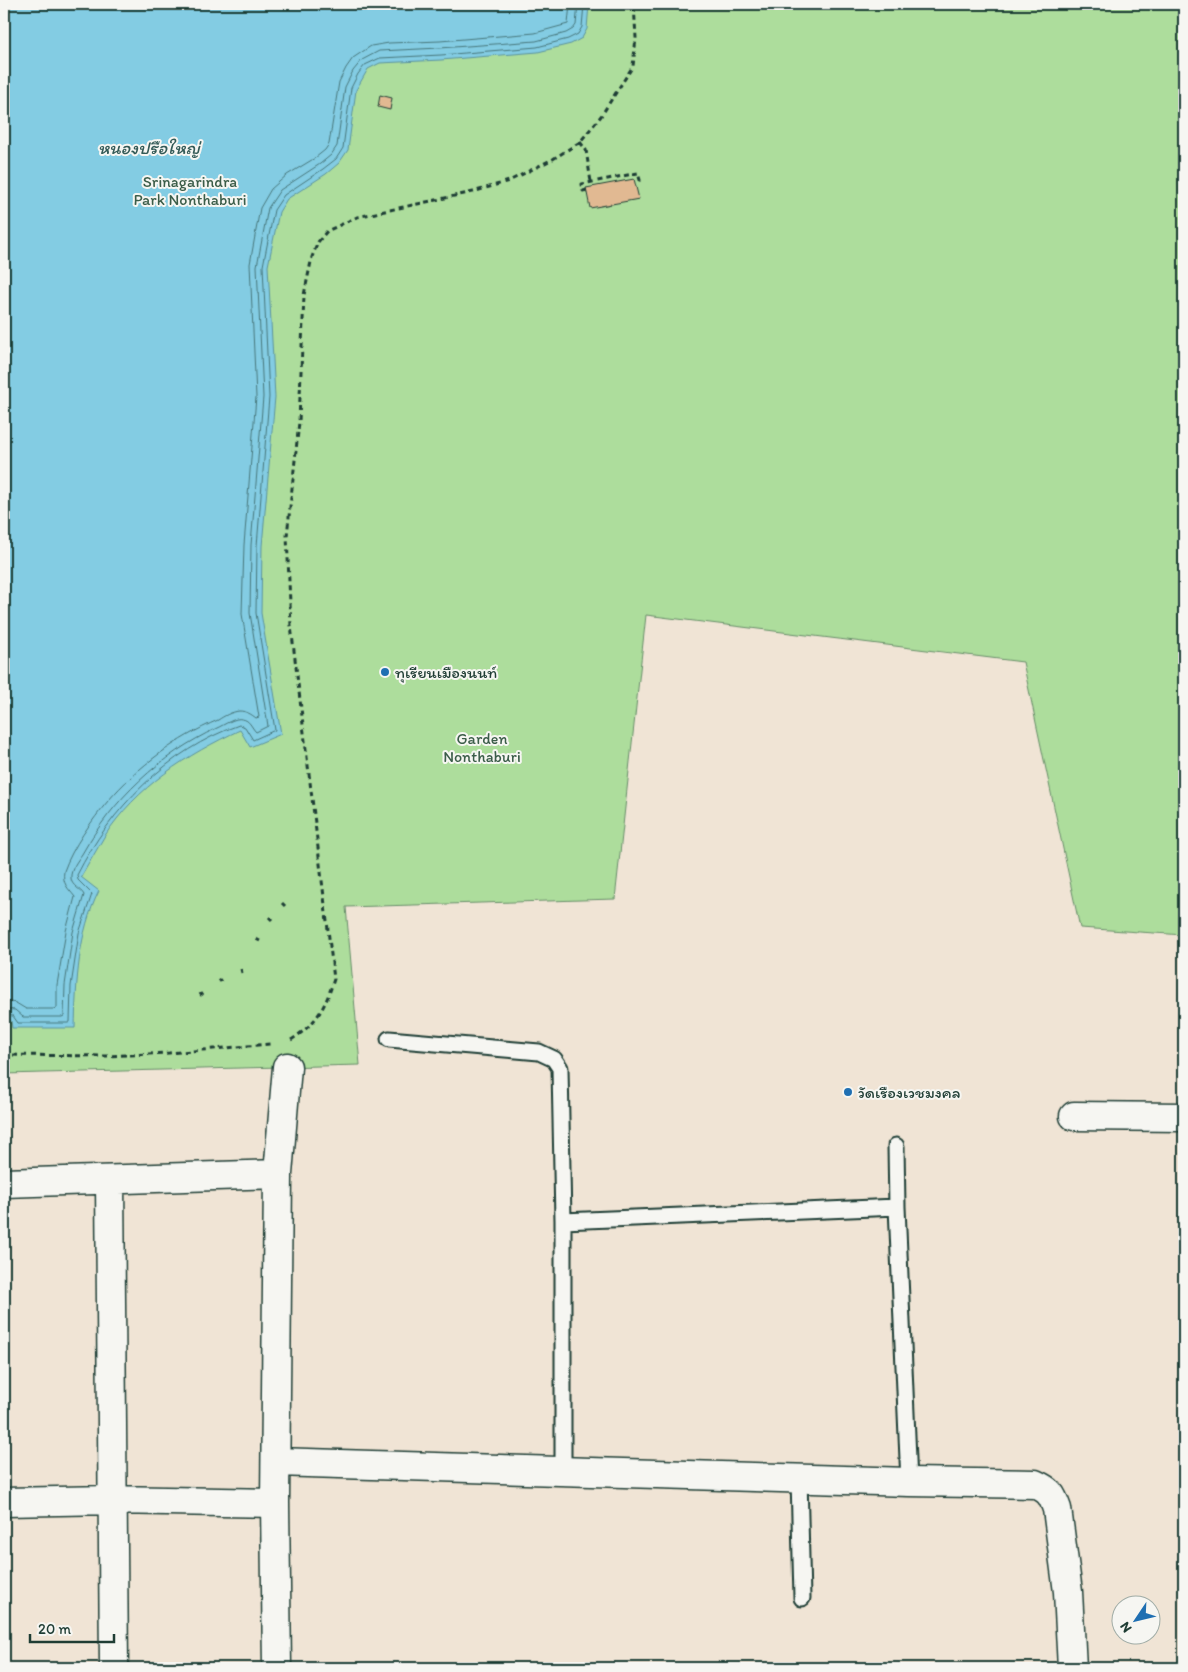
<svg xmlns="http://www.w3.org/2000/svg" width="1188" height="1672" font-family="Itim,'Playpen Sans Thai',sans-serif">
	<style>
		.green { fill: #addd9c; stroke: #668d68 }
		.water { fill: #83cce3; stroke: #5b939d }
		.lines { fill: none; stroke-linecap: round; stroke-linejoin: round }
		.shore { stroke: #47767a; stroke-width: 1 }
		.building { fill: #e1b992; stroke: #1f3d34 }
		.lane-casing { stroke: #1f3d34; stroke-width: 19 }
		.street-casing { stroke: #1f3d34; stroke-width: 31 }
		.path { stroke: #1f3d34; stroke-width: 3; stroke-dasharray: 5 4; stroke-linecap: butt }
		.lane { stroke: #f6f6f2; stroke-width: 15 }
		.street { stroke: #f6f6f2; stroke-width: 28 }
		.poi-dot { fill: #1f6fb2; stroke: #f6f6f2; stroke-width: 2 }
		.labels { text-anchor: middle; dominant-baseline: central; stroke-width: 4; stroke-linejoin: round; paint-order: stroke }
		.park-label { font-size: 16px; fill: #3b5d49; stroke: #f6f6f2 }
		.poi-label { font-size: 16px; fill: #1f3d34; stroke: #f6f6f2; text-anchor: start }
		.water-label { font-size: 18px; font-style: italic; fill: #335a57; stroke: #f6f6f2 }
	</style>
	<rect width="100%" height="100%" fill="#f0e4d5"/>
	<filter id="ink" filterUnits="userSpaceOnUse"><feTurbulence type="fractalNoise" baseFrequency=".02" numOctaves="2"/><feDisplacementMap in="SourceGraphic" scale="10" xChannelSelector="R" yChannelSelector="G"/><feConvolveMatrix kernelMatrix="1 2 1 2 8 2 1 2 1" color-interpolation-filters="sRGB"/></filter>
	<g filter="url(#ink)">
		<path class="green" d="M4,4H1184V935L1080,928L1023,662L646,615L615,899L346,907L360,1065L4,1074Z"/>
		<path class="water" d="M4,4H589L587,29L582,38L571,44L538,52L441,60L380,63L368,69L356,90L348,150L339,163L326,174L287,199L279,212L268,266L275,397L262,546L261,613L281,734L250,747L240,730C188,754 136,787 104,837C96,850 89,864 81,877L99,891C78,933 76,983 75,1028H12L11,1021L4,1020Z"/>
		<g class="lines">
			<path class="shore" d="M4,1001L16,1003L26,1009H54L57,1008V985L66,931L75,897C68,888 62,884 64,871C72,848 92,820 108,801C138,766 177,738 218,720C224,716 231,712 239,711C246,711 251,714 256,718L259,717L242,614L244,545L256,397L250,264L260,208L271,189L287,175L315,158L325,150L329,144L339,82L346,68L353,58L371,46L389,43L440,41L535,33L568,24L570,4
				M4,1009L15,1010L23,1017H62L64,1016L65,985L73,932L84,895C81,889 71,886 71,878C70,870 78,860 82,854C113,799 160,755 217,728C224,725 235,717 242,719C250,720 251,727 256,732L268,726L250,613L251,545L263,397L257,266L268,208L280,190L320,164L331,155L337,146L345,87L353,71L362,60L379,51L440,48L536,41L566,33L573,29L576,25L578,4
				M4,1015L13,1016L18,1023H68L70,1022L71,986L79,933L92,894L78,880L77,875C110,809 168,750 239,725L245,727L253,740L275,730L256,613L257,546L269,397L263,266L274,210L284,195L323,169L336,159L343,148L351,88L358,74L365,65L380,58L441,55L537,47L568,39L578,34L582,27L584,4"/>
		</g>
		<path class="building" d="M380,95L392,98L390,110L378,107Z
			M634,179L639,199L590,208L586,188Z"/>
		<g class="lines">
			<g class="lane-casing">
				<path id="lane" d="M389,1039L539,1052L554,1059L560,1068L563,1221V1471
					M896,1146L897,1207
					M563,1221L897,1207L909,1482
					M799,1478L802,1598"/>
			</g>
			<g class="street-casing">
				<path id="street" d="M1074,1116L1184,1117
					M110,1181L114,1668
					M4,1183L278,1174
					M276,1462L909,1482L1035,1484C1049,1490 1052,1494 1057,1509L1068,1592L1072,1668
					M4,1502L112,1500L275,1503
					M277,1668L275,1503L278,1174L287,1067"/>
			</g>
			<path class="path" d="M580,142L586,150L591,182
				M587,190L583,191L582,184L638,173L640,180L635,181
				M282,903L285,906
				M269,917L272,920
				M256,939L260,941
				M241,969L242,973
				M219,979L221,982
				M200,993L202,996
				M291,1040C317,1023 325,1008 334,979L291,626L287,536L299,422L304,295L312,257L318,242L327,231L357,217L473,192L509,181L553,159L580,142L601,116L633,66L636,38L634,4
				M4,1055L108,1056L169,1053L270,1044"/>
			<use href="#lane" class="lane"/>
			<use href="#street" class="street"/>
		</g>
	</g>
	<g class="poi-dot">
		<circle cx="385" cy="672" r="5"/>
		<circle cx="848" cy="1092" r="5"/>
	</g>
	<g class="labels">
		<g class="park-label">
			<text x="190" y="181">Srinagarindra<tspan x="190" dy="18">Park Nonthaburi</tspan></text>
			<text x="482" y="738">Garden<tspan x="482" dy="18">Nonthaburi</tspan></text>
		</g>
		<g class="poi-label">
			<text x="395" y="672">ทุเรียนเมืองนนท์</text>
			<text x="858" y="1092">วัดเรืองเวชมงคล</text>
		</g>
		<g class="water-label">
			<text x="149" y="148">หนองปรือใหญ่</text>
		</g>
	</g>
	<rect width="1188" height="1672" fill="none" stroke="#f6f6f2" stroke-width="20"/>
	<rect x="10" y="10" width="1168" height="1652" fill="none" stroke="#1f3d34" stroke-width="2" filter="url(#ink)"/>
	<g transform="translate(1136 1620) rotate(235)"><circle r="24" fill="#f6f6f2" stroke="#a0aca6"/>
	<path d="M0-4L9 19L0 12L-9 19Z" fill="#1f6fb2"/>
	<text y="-8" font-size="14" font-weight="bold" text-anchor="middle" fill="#1f3d34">N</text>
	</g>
	<path d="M30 1634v8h84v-8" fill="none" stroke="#1f3d34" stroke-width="2.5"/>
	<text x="38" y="1634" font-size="15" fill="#1f3d34" stroke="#f6f6f2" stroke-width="4" paint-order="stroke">20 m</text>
</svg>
